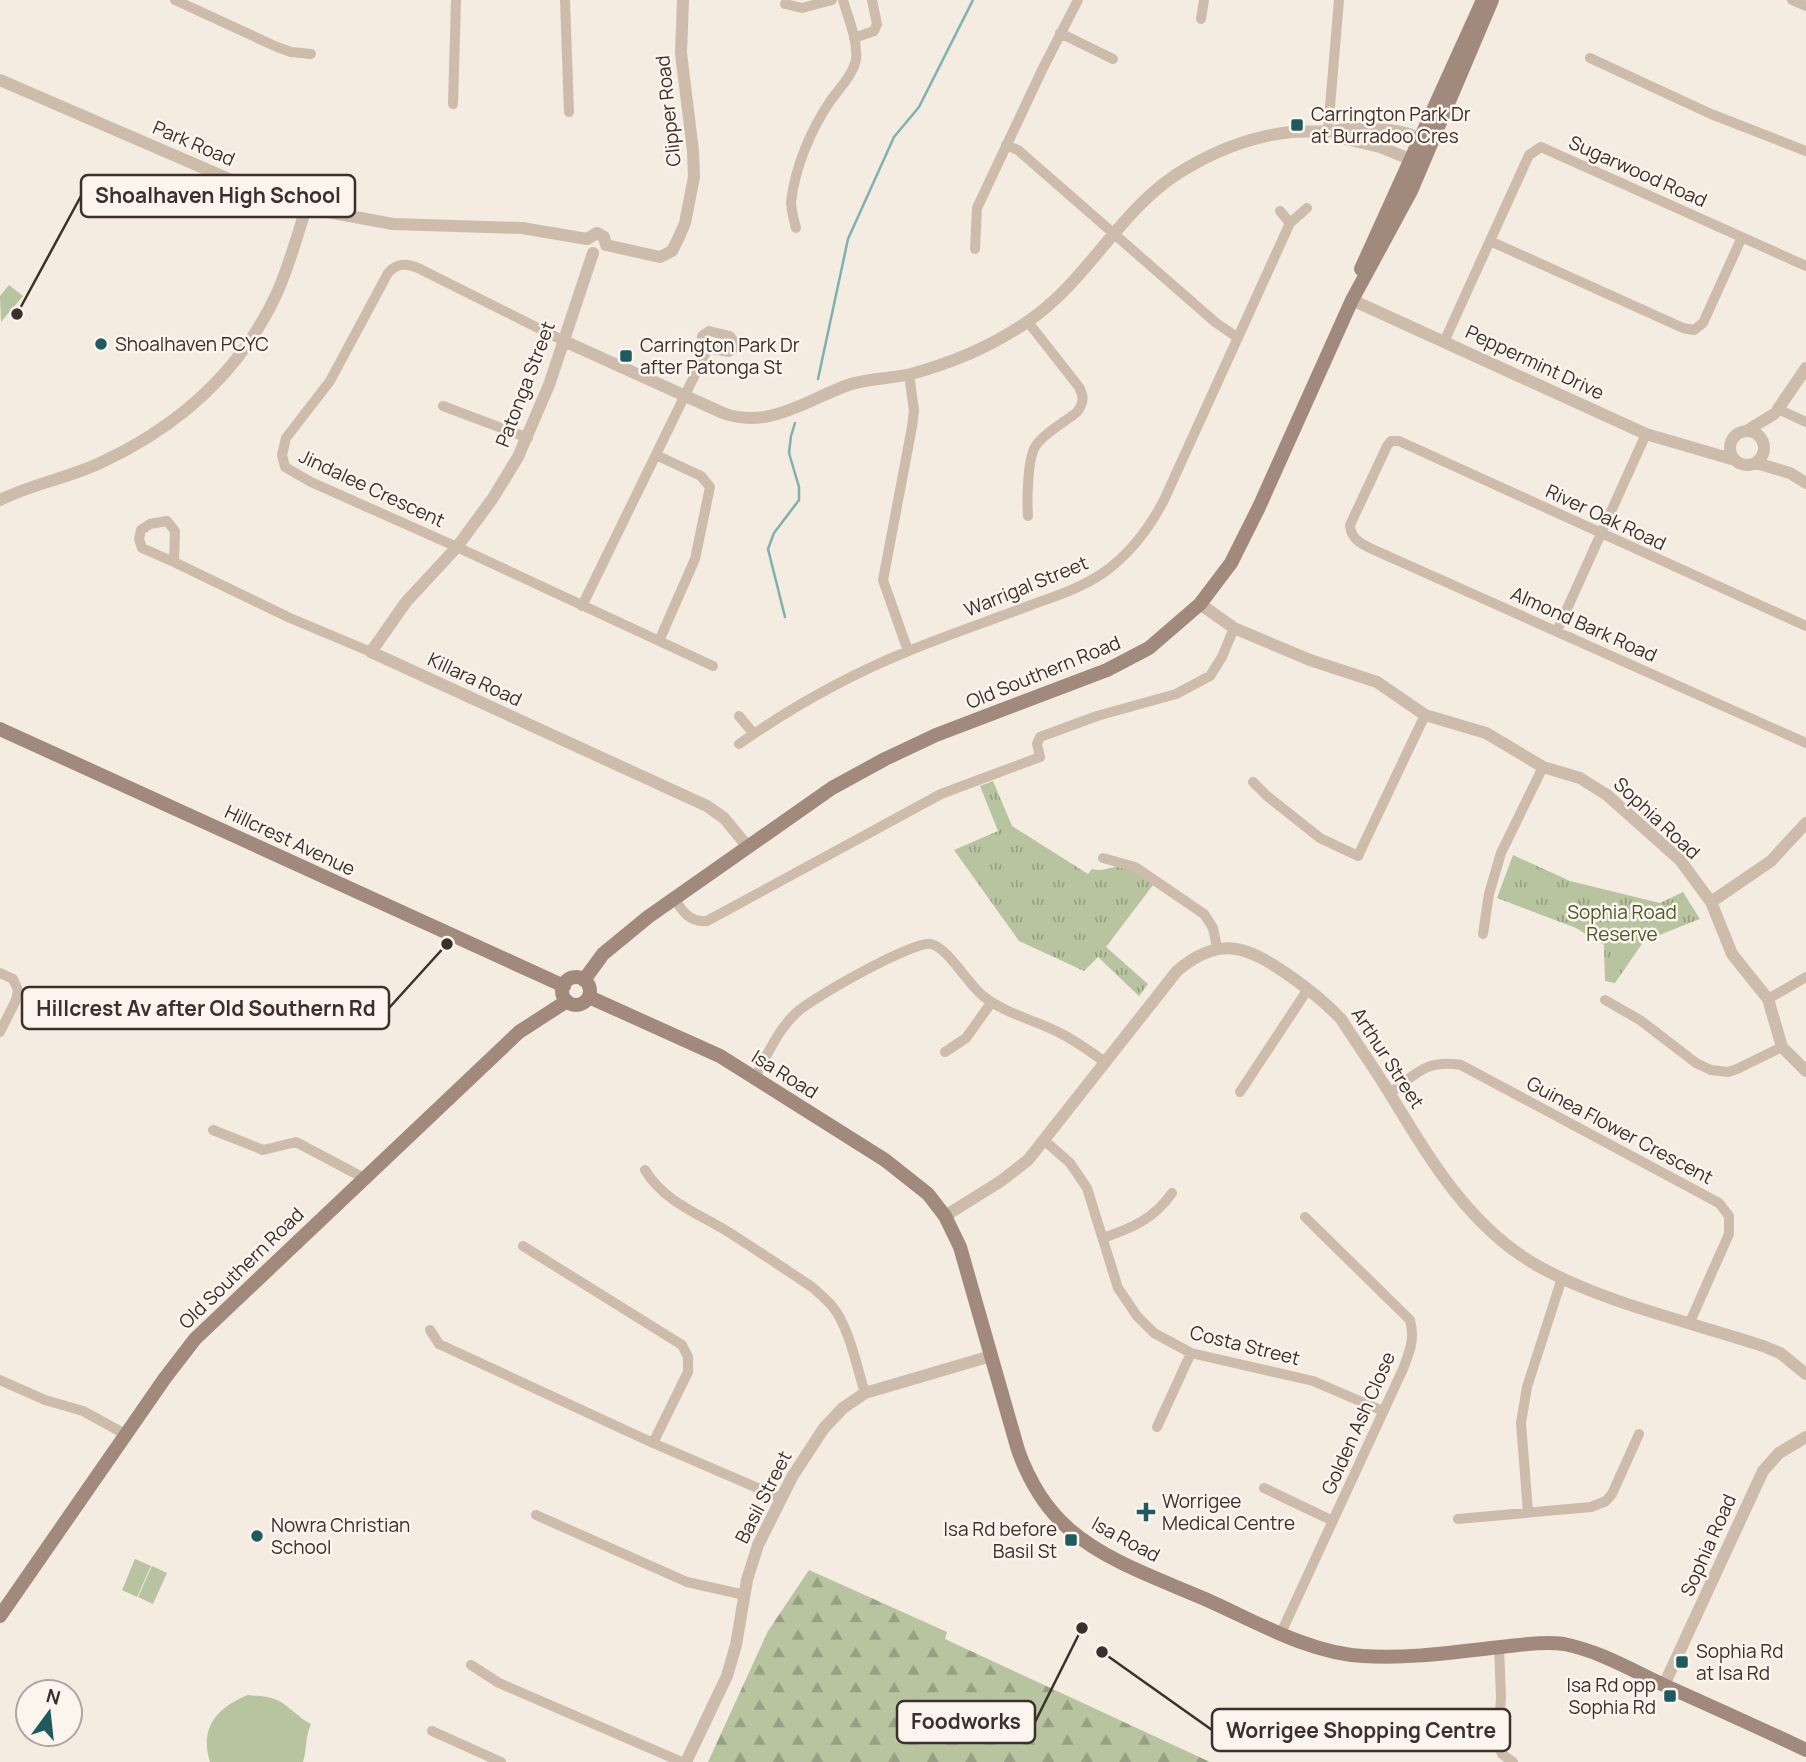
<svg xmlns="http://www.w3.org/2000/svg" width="1806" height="1762" font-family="Manrope,sans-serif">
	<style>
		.forest { fill: url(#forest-firs) }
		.park { fill: url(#park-tufts) }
		.pitch { fill: #b8c4a0 }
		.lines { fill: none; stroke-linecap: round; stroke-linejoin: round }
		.stream { stroke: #7fb0b2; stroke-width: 2.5 }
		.minor { stroke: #cdbbac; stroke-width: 10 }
		.tertiary { stroke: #cdbbac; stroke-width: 12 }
		.secondary { stroke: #a18a7d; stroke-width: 14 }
		.poi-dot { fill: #1f5a5e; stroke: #fbf5ee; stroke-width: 2.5 }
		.labels { text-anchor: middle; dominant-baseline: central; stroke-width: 5; stroke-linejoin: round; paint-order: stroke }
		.street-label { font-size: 19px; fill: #3b302b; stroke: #fbf5ee }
		.poi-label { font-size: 19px; fill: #3b302b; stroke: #fbf5ee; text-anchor: start }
		.park-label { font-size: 19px; fill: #4a5a2e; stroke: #fbf5ee }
		.leader { fill: none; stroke: #3b302b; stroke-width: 2.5 }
		.callout-dot { fill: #3b302b; stroke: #fbf5ee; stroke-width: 2.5 }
		.callout { fill: #fbf5ee; stroke: #3b302b; stroke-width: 2.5 }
		.callout-label { font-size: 21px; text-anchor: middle; font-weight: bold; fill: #3b302b }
	</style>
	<defs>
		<pattern id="forest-firs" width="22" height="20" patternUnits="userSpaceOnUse" patternTransform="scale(1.75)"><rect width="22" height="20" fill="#b8c4a0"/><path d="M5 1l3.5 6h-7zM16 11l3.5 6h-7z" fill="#97a083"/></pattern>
		<pattern id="park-tufts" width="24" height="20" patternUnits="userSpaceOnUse" patternTransform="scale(1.75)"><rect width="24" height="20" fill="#b8c4a0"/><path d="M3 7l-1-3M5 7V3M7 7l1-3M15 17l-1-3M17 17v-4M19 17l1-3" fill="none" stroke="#97a083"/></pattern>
	</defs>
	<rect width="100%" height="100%" fill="#f4ebe1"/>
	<path class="forest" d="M809,1570L947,1632L945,1639L1210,1762H708L768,1631Z"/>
	<path class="park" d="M993,781L1012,826L1088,874L1092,869C1101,872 1107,868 1116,867C1130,865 1142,878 1153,885L1106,947L1148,984L1139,996L1098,957L1084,971L1019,941L954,850L998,831L980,786Z
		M1513,855L1570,881L1660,903L1683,892L1700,919L1644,941L1615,983L1605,981L1604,945L1576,928L1497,898Z"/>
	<path class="pitch" d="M9,285L23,296L1,322L0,296Z
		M135,1559L151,1566L137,1597L122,1590Z
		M152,1566L167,1573L153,1604L138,1597Z
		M248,1695C257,1696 268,1696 277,1700C290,1706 298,1718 311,1724C305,1737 307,1749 303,1762H210C199,1727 218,1707 248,1695Z"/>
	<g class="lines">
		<path class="stream" d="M818,379L848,239L894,137L919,107L973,0
			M785,617L768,549L774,533L799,500V487L789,453L791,436L795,423"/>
		<path class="minor" d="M175,0L277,47L291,52L311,54
			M565,0L569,112
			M1792,0L1806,6
			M785,4L802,8L832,0
			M1201,19L1204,0
			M1060,33L1113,59
			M854,38L874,31L877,24L872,0
			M1590,58L1711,114L1806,151
			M453,104L456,0
			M1328,130L1339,0
			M1006,145L1018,150L1215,322L1238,338
			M1280,211L1290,223
			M796,228C794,220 791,210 791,202C795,167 811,129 831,100C839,89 854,73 856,59C858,40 848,18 843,0
			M1490,241L1683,328L1694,330L1703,323L1742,237
			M975,249L977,208L1043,68L1078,0
			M1028,322L1079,387C1084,396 1084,403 1077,412C1065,422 1047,431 1037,444C1027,455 1027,501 1028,516
			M564,341L418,268C406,263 397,263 388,273L330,381L286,438L282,455L285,467L311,482L457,547L713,666
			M1444,342L1529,155L1541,147L1806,266
			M443,406L528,438
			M1774,414L1778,409L1806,422
			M656,455L701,476L710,487L695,559L659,641
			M174,562L142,548L139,539L141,530L150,524L167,521L175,531L174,562L290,618L371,652
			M582,606L708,348L702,344V336L709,331L730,336L735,343L733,349L729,352L708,348
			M1806,626L1399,441H1391L1387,446L1350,525C1351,539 1360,543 1372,549L1806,743
			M1557,631L1646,434
			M908,651L883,580L912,427L914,411L909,374
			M739,716L754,734
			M739,744C792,707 847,676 906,652C947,635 989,621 1031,605C1056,596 1081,588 1103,573C1130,554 1149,529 1164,500L1290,223L1307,208
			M1253,782L1267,796L1320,838L1358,856L1425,715
			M1103,858L1135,867L1204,914L1213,928L1217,948
			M674,898C682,911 690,923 707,921L941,794L1040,757L1037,744L1040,737L1097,716L1176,694L1210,676L1222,657L1234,628
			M1483,934L1489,894L1501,853L1543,767
			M0,973L13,979L18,990L16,1000L0,1032
			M1768,999L1806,977
			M1605,1000L1640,1020L1696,1063L1711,1070L1728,1072L1737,1069L1782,1047
			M945,1052L966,1038L991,1003
			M755,1077C767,1056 777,1031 795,1014C809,999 915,940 931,944C948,948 967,983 983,996C1006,1014 1035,1020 1060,1033C1076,1041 1091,1052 1105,1062
			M1240,1092L1308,989
			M1390,1093C1416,1074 1426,1059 1461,1065L1719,1203L1729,1216V1234L1690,1322
			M213,1130L263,1150L296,1142L364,1178
			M1045,1141L1070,1163L1087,1188L1118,1288L1137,1316L1154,1333L1191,1353L1313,1381L1383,1411
			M645,1170C664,1202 700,1214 730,1233C758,1251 785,1269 812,1287C819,1293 826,1299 832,1306C849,1326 857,1368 865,1393
			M1103,1238C1132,1228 1154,1219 1172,1193
			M523,1246L682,1345L688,1357V1372L653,1443
			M430,1330L439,1344L653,1443L781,1498
			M0,1380L45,1400L83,1411L125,1434
			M1157,1427L1191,1353
			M1264,1488L1333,1521
			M1528,1512L1521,1423L1527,1387L1562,1278
			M536,1515L687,1582L745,1595
			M1458,1519L1591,1507L1606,1501L1612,1494L1639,1434
			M1281,1633L1403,1369C1410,1351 1415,1339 1410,1320L1305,1217
			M1499,1647L1501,1697L1498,1743L1502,1754L1513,1762
			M471,1665L499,1683L682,1762
			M432,1731L501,1762"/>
		<path class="tertiary" d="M0,80L252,189L306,208L393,224L522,228L587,239
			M1336,131L1342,138L1380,147L1412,160L1419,156
			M587,239L597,233L604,237L606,245
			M606,245L660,257L672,251L679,237L685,223L694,177L693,151L681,53L683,0
			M593,253L549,385L518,457L493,498L457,547L406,602L371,652L707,806L724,818L748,847
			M1352,300L1646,434L1735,460
			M564,341L723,413C768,430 807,400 848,385C868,378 890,379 911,374C952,363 992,346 1027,322C1089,281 1121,205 1187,168C1219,149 1254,136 1291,132C1308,130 1329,134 1344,129C1366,129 1410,126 1425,144
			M1778,409L1806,368
			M1748,430L1774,414
			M1730 448a17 17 0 1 1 34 0a17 17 0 1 1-34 0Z
			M1756,463L1790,473L1806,483
			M0,500C32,484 68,478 100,463C178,427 240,373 277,293C289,266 297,237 306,208
			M1200,604L1234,628L1310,660L1377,682L1425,715L1486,733L1543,767L1580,778L1607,795L1680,860L1711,902L1732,954L1768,999L1782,1047L1806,1071
			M1711,902L1771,861L1806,823
			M945,1216L1001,1181L1028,1160L1177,971C1221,934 1248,947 1290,976C1310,990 1324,1001 1341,1019C1357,1044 1375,1069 1390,1094C1430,1159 1469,1227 1538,1266C1604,1303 1690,1322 1763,1346L1780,1353L1806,1374
			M1664,1685L1763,1471L1779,1453L1806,1437
			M686,1762L727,1676L736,1645L747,1580L758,1545L792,1477L824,1428L843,1408L865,1393L991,1356"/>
		<path class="secondary" d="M1361,269L1483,0
			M0,729L564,986
			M562 991a14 14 0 1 1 28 0a14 14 0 1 1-28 0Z
			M584,980L603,954L648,917L832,788L885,759L936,735L1107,670L1149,648L1200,604L1231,563L1259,507L1352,300L1411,191L1492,0
			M589,997L720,1056L885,1160L928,1194L945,1216L960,1247L1018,1450C1029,1481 1044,1507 1069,1529C1107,1562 1159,1579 1205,1599C1255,1621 1308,1653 1363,1656C1409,1659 1455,1652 1500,1647C1521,1645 1543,1641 1564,1644C1600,1651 1633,1671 1666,1686C1713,1707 1760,1728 1806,1750
			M0,1616L165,1378L195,1339L519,1032L567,1001"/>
	</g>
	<g class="poi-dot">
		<rect x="1290" y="118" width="14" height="14" rx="3.5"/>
		<circle cx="101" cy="344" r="7"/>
		<rect x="619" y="349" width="14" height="14" rx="3.5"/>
		<path d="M1142.5 1501.5h7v7h7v7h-7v7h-7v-7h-7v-7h7z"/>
		<circle cx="257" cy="1536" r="7"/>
		<rect x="1064" y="1533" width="14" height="14" rx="3.5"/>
		<rect x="1675" y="1655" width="14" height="14" rx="3.5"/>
		<rect x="1663" y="1689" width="14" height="14" rx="3.5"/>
	</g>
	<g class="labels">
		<g class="street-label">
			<text transform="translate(668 111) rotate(-96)">Clipper Road</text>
			<text transform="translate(194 143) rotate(23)">Park Road</text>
			<text transform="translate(1638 171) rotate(24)">Sugarwood Road</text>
			<text transform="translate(1535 362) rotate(25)">Peppermint Drive</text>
			<text transform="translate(525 384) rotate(-69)">Patonga Street</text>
			<text transform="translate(372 488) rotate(25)">Jindalee Crescent</text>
			<text transform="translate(1606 517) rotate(25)">River Oak Road</text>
			<text transform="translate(1026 586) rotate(-22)">Warrigal Street</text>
			<text transform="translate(1584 624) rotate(24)">Almond Bark Road</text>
			<text transform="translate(1043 672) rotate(-22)">Old Southern Road</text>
			<text transform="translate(475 679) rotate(25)">Killara Road</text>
			<text transform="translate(1657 818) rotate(43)">Sophia Road</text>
			<text transform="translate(290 840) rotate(25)">Hillcrest Avenue</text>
			<text transform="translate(1388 1058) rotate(57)">Arthur Street</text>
			<text transform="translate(785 1074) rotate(32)">Isa Road</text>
			<text transform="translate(1620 1130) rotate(28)">Guinea Flower Crescent</text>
			<text transform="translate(241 1268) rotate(-44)">Old Southern Road</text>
			<text transform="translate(1245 1345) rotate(14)">Costa Street</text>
			<text transform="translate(1358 1423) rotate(-66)">Golden Ash Close</text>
			<text transform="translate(763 1497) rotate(-63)">Basil Street</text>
			<text transform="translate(1126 1539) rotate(28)">Isa Road</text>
			<text transform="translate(1708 1545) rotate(-66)">Sophia Road</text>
		</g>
		<g class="poi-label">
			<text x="1311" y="114">Carrington Park Dr<tspan x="1311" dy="22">at Burradoo Cres</tspan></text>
			<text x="115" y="344">Shoalhaven PCYC</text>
			<text x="640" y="345">Carrington Park Dr<tspan x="640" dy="22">after Patonga St</tspan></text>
			<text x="1162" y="1501">Worrigee<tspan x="1162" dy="22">Medical Centre</tspan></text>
			<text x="271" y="1525">Nowra Christian<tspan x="271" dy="22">School</tspan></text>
			<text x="1057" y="1529" text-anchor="end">Isa Rd before<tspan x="1057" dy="22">Basil St</tspan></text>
			<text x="1696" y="1651">Sophia Rd<tspan x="1696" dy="22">at Isa Rd</tspan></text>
			<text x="1656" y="1685" text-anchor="end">Isa Rd opp<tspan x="1656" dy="22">Sophia Rd</tspan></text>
		</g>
		<g class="park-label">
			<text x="1622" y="912">Sophia Road<tspan x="1622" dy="22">Reserve</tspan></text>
		</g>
	</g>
	<path class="leader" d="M17 314L81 196M447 944L389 1008M1082 1628L1035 1722M1102 1652L1212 1730"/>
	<g class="callout-dot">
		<circle cx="17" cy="314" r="7"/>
		<circle cx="447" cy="944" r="7"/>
		<circle cx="1082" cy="1628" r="7"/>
		<circle cx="1102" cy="1652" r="7"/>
	</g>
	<g class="callout">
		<rect x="81" y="175" width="274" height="42" rx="7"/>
		<rect x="22" y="987" width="367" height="42" rx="7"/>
		<rect x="897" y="1701" width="138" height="42" rx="7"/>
		<rect x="1212" y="1709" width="298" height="42" rx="7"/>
	</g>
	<g class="callout-label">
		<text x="218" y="203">Shoalhaven High School</text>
		<text x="206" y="1016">Hillcrest Av after Old Southern Rd</text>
		<text x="966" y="1729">Foodworks</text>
		<text x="1361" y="1738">Worrigee Shopping Centre</text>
	</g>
	<g transform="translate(49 1713) rotate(15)"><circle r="33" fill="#fbf5ee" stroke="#aea6a0" stroke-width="2"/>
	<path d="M0-5L12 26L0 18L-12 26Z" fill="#1f5a5e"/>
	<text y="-10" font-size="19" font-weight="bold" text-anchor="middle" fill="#3b302b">N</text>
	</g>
</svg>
